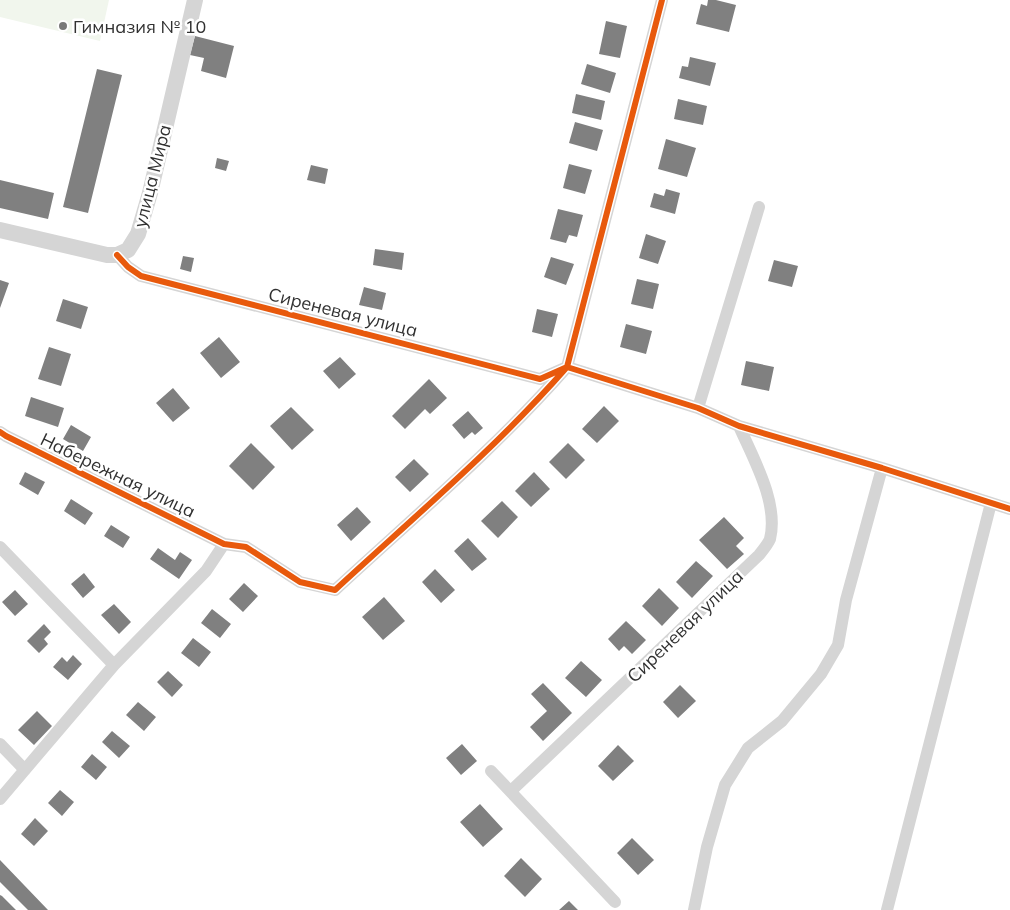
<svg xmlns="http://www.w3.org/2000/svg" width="1010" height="910" font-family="Mulish,sans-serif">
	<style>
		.green { fill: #f1f6ed }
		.building { fill: #808080 }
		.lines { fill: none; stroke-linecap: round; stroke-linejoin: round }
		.minor { stroke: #d5d5d5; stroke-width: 12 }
		.tertiary { stroke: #d5d5d5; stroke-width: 16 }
		.cycleway-casing { stroke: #fff; stroke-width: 9 }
		.cycleway { stroke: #e8590c; stroke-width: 6 }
		.poi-dot { fill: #797979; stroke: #fff; stroke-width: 2 }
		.labels { text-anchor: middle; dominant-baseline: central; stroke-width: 5; stroke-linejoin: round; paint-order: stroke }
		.poi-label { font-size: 18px; fill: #313131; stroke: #fff; text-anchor: start }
		.street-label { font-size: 18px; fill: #313131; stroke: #fff }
	</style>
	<rect width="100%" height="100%" fill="#fff"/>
	<path class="green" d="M0,0H109L100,41L0,17Z"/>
	<path class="building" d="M708,0H716L736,5L729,32L696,24L701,4L707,6Z
		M606,21L627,26L620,58L599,54Z
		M195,36L234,46L226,78L201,71L204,58L190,55Z
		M690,57L716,63L710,86L679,78L682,66L688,67Z
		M587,64L616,73L610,93L581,84Z
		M97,69L122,75L88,213L63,207Z
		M576,94L605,101L601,120L572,113Z
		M678,99L707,106L703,125L674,119Z
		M575,122L603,130L597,151L569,143Z
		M666,139L696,148L687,177L658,169Z
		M217,158L229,161L226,171L215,168Z
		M569,164L592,170L585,194L563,188Z
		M311,165L328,169L325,184L307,180Z
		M0,180L54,193L48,219L0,208Z
		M666,189L680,193L675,214L650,207L654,193L664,196Z
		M558,209L583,215L577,237L569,235L566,243L550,239Z
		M646,234L666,241L658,264L639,258Z
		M375,249L404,253L402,270L373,265Z
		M183,256L194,258L191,272L180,269Z
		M551,257L574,264L566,285L544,277Z
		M774,260L798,266L792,287L768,281Z
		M637,279L659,284L653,309L631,304Z
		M0,280L9,283L0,308Z
		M364,287L386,293L382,310L359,305Z
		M63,299L88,307L81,329L56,321Z
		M537,309L558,314L552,337L532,332Z
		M626,324L652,331L646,354L620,347Z
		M219,337L240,362L221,378L200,353Z
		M49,347L71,354L61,386L38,379Z
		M340,357L356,374L339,389L323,371Z
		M746,361L774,367L769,391L741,385Z
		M429,379L447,398L430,414L425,409L405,429L392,416Z
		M173,388L190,408L173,422L156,403Z
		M31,397L64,408L58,427L25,416Z
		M604,406L619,421L597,443L582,429Z
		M291,407L314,430L292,450L270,426Z
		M468,411L483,428L475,435L472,432L464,439L452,425Z
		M71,425L91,437L83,451L63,439Z
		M251,443L275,467L253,490L229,466Z
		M568,443L585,460L566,479L549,462Z
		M414,459L429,474L410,492L395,477Z
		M25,472L45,482L38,495L19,484Z
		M534,472L550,489L531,507L515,491Z
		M71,499L93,513L85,525L64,511Z
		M502,501L518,517L498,538L481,521Z
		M357,507L371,522L351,541L337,525Z
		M724,517L744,538L736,546L744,554L727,569L699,540Z
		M111,525L130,537L123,548L104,536Z
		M468,538L487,559L472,571L454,551Z
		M158,548L175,560L180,552L192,560L179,579L150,559Z
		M696,561L713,576L692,598L676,582Z
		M435,569L455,590L441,603L422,582Z
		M84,573L95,587L83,598L71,584Z
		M244,583L258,596L243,612L229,599Z
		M659,588L679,608L662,626L642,606Z
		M15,590L28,604L15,616L2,602Z
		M384,597L405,621L383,640L362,617Z
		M114,604L131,622L119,634L101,615Z
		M212,609L231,624L220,638L201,623Z
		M626,621L646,640L632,654L624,646L619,651L608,639Z
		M44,624L51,632L44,639L48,644L39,653L27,641Z
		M193,638L211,652L199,667L181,653Z
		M73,655L82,664L68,680L53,667L62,657L67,662Z
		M581,661L602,680L586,697L565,678Z
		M168,671L183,685L172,697L157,682Z
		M543,683L572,713L543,741L530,727L547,711L531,694Z
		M680,685L696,701L678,718L663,702Z
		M138,702L156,717L144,731L126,715Z
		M37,711L52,726L34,745L18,730Z
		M112,731L130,746L119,758L102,742Z
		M462,744L477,761L461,775L446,758Z
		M618,745L634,761L613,781L598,766Z
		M92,754L107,767L96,780L81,767Z
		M60,790L74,802L62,816L48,803Z
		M480,804L503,829L483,847L460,822Z
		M35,818L48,831L34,846L21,834Z
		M632,838L654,860L638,875L617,853Z
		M521,858L542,879L525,897L504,876Z
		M0,860L48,910H28L0,882Z
		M0,895L2,896L16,910H0Z
		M569,901L578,910H559Z"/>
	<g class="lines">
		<path class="minor" d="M117,255L128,267L141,276L540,379L567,367L662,0
			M698,408L759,207
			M0,432L6,436L224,544L246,547L300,582L335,590C413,518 497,447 567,367L698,408L739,426L882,468L1010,509
			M0,547L114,665
			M0,744L25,770
			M491,771L615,902
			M511,791L759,555C763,550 768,544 770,539C779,503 753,458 739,426
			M0,799L114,665L206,571L224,544
			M694,910L707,847L725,785L748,748L782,721L821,674L838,645L846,600L882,468
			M887,910L991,503"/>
		<path class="tertiary" d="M0,230L107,255H117L128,250L138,234L150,193L195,0"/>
		<g class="cycleway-casing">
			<path id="cycleway" d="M117,255L128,267L141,276L540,379L567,367L662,0
				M0,432L6,436L224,544L246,547L300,582L335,590C413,518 497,447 567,367L698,408L739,426L882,468L1010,509"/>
		</g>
		<use href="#cycleway" class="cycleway"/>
	</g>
	<circle class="poi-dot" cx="63" cy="26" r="5"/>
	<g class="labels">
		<g class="poi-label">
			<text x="73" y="26">Гимназия № 10</text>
		</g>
		<g class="street-label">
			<text transform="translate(152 176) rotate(-76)">улица Мира</text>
			<text transform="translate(343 312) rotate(14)">Сиреневая улица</text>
			<text transform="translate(118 475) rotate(26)">Набережная улица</text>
			<text transform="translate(685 626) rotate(-44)">Сиреневая улица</text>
		</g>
	</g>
</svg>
